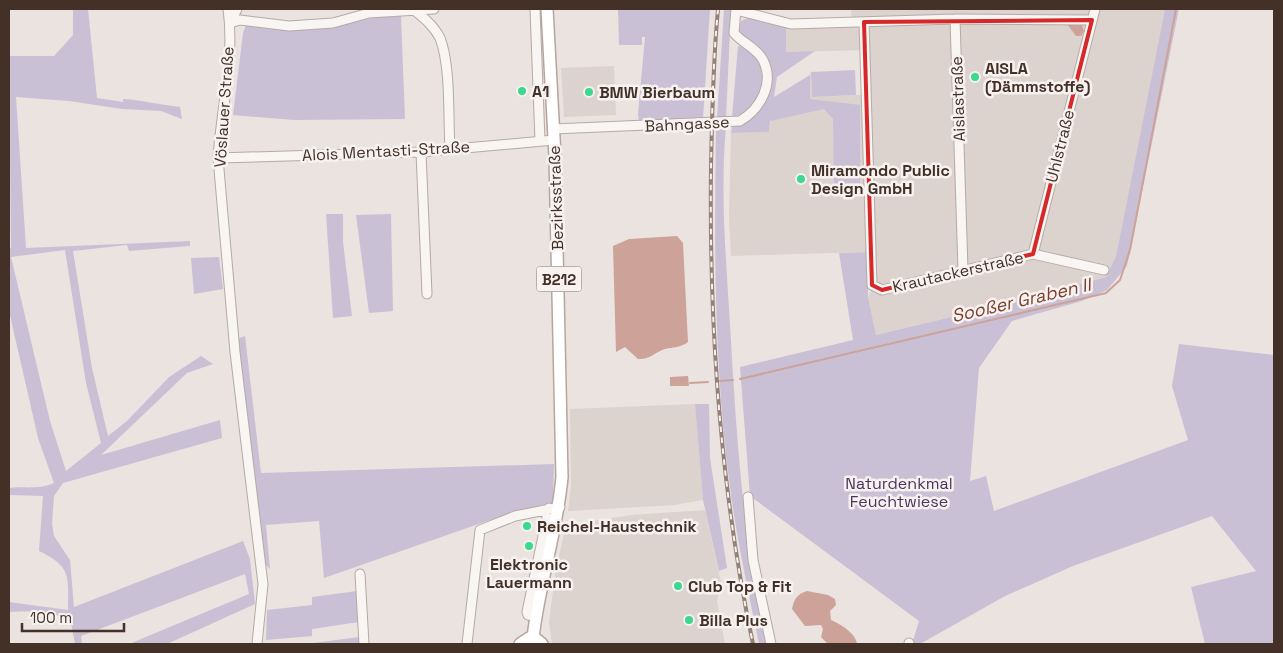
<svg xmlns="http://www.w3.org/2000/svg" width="1283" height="653" font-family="'Space Grotesk',sans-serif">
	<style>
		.built { fill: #dcd2ce }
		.green { fill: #c9c0d5; fill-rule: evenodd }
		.water { fill: #cda298 }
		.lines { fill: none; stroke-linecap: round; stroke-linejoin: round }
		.stream { stroke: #cda298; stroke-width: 2 }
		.minor-casing { stroke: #b5aaa5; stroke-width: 11 }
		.major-casing { stroke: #b7a59e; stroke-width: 14 }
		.minor { stroke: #f8f5f3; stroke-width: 9 }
		.major { stroke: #fff; stroke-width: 11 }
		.rail-casing { stroke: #958178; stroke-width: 4 }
		.rail { stroke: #f7f2f0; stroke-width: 2; stroke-dasharray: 5.5; stroke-linecap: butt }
		.marked { fill: none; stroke: #d62828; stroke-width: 4; stroke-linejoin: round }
		.poi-dot { fill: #3bd98e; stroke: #f7f2f0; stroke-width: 2 }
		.labels { text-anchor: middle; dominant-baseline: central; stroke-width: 5; stroke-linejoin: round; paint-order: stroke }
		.shield { fill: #f7f2f0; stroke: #796a63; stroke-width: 1 }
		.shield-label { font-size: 15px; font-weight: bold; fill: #433027 }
		.poi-label { font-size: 16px; font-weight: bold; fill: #433027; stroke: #f7f2f0; text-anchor: start }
		.street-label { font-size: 16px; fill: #433027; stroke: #f7f2f0 }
		.park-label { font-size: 16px; fill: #493360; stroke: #f7f2f0 }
		.water-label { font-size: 18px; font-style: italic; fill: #7b3f2e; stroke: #f7f2f0 }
	</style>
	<rect width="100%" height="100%" fill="#eae3e0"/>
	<path class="built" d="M851,9H1165L1116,256L1106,277L1014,302L876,335L868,297L877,279L869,50L786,52V28L852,26Z
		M614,66L616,115L564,117L561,68Z
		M811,72L812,97L861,95L868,252L731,256L729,217L731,133L769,132L774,98L810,75Z
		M695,404L703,500L674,505L568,511L571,485L570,409Z
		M705,510L721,582L717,601L725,644H552L549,623L555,574L565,529L567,525L632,515Z"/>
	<path class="green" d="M73,9H88L97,98L123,102V99C142,100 161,105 180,107L182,119L161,111L122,109L69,101L16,97L26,248L190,241V246L129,251L127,245L73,251L92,368L108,436L127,421L169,377L201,356L213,364L187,373L101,455L220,420L222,438L63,483L54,496L52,524L54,536L70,560L74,607L243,541L250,559L255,604L167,644H129L249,594L245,574L81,636L82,644H75L70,618L36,611L9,612V602L68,610C68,576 72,567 39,551L43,496L9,495V488C25,486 39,490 54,483L38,438L9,311V249L11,248L9,56H54L73,35ZM65,250L86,383L101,443L66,471L50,421L11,257Z
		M618,9H710L703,119L639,122L638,114L645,37H642V45H619Z
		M724,9H731L726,118L717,119Z
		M1165,9H1179L1127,266L1107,290L1082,301L1012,321L979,368L970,481L986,476L994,511L1188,440L1172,386L1179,344L1274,355V644H1205L1191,587L1256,571L1212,516L1073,566L1005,596L920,644H912L919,621L750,496L740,367L853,340L839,253L868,252V297L876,335L1014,302L1106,277L1116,256Z
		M385,15L401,16L405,119L294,120L233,115L243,33L246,25C299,35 334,27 385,15Z
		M748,18L786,28V52L815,51L777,77L774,97L810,75V99L860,105V183L834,184L833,119L824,109L770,121L769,132L731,133L732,127C761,119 771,102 767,73C766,67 766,59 763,54C758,42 744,41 739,30L741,21Z
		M738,46C769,45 773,108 732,117Z
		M855,70L856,95L812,97L811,72Z
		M716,127H726C720,192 726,259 730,324C736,430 743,541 766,644H759C749,595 738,545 731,495C714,373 714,249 716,127Z
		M326,214H343V242L352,316L333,318Z
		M391,214L393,311L369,313L356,215Z
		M219,257L223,289L194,294L191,258Z
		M245,336L261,473L554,464L553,503L516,511L324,578L319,521L266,525L270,569L265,564L237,339Z
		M695,404H709L710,458L727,568L719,571L703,500Z
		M357,591L359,622L312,629V636L266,640L267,610L312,605V597Z
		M359,637L360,644H313V643Z"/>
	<path class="water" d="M1081,23L1084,31L1081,36H1076L1067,24Z
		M677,236L683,243L688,342C680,348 674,347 665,349C653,353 652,359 638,359L625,347L616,352L613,246L629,239Z
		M688,376L689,386H670V377Z
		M807,591L828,595L835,599L836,605L830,611L831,620C840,624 856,633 857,644H828L821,637L823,629L821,625L805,626L792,609C794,599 797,594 807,591Z"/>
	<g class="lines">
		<path class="stream" d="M740,379L1106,293L1120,280L1130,250L1176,9
			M720,381L733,380
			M690,383L708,382"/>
		<g class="minor-casing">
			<path id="minor" d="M228,9C235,59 221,108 218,158L235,352L263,584L257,644
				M535,9L540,141
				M414,10C424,18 434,26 440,38C451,66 448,118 450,149
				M736,10L791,24L955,19L1092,20
				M955,19L963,270
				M864,22L872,285L882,290L1033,254L1104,270
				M230,23L240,20L289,26L333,23L369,13L434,9
				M230,23L237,9
				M553,129L740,121C760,109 775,84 763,60C757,48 742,43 734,33L736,9
				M421,152L427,294
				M218,158L421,152L554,140
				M1033,254L1095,9
				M748,497L753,560L771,644
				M360,574L364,644
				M535,616L528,615L527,612L549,508
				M467,644L480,530L515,516L560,507
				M909,644V643"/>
		</g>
		<g class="major-casing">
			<path id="major" d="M533,638C539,584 557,532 562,477L555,156L547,9
				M520,644L529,638L536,639L542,644"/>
		</g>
		<use href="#minor" class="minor"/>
		<use href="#major" class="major"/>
		<g class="rail-casing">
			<path id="rail" d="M718,9C713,61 712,115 711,167C709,327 720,488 753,644"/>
		</g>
		<use href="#rail" class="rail"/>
	</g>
	<path class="marked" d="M1092,20L1033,254L882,290L872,285L864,22Z"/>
	<g class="poi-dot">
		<circle cx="975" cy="77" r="5"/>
		<circle cx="522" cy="91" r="5"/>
		<circle cx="589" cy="92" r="5"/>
		<circle cx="801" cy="179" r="5"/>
		<circle cx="527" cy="526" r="5"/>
		<circle cx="529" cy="546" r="5"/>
		<circle cx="678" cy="586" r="5"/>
		<circle cx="689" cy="620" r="5"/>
	</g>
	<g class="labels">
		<rect class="shield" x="536.5" y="266.5" width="45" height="25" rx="4"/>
		<g class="shield-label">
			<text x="559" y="279">B212</text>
		</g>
		<g class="poi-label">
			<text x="985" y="68">AISLA<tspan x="985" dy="18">(Dämmstoffe)</tspan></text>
			<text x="532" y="91">A1</text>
			<text x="599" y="92">BMW Bierbaum</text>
			<text x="811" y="170">Miramondo Public<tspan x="811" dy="18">Design GmbH</tspan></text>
			<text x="537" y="526">Reichel-Haustechnik</text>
			<text x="529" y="564" text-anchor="middle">Elektronic<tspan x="529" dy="18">Lauermann</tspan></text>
			<text x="688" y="586">Club Top &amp; Fit</text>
			<text x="699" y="620">Billa Plus</text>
		</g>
		<g class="street-label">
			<text transform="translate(958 99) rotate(-92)">Aislastraße</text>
			<text transform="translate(224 107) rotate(-86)">Vöslauer Straße</text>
			<text transform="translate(687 124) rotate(-3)">Bahngasse</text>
			<text transform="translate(1060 146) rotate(-76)">Uhlstraße</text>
			<text transform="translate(386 151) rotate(-3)">Alois Mentasti-Straße</text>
			<text transform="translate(556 198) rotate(-92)">Bezirksstraße</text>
			<text transform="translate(958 272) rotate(-13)">Krautackerstraße</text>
		</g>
		<g class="park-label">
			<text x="899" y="483">Naturdenkmal<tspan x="899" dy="18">Feuchtwiese</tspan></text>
		</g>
		<g class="water-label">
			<text transform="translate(1021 300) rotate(-13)">Sooßer Graben II</text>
		</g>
	</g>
	<rect width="1283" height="653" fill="none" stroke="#433027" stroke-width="20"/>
	<path d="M22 623v8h102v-8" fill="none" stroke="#433027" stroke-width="2.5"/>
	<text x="30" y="623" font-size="15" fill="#433027" stroke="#f7f2f0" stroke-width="4" paint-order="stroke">100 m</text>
</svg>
